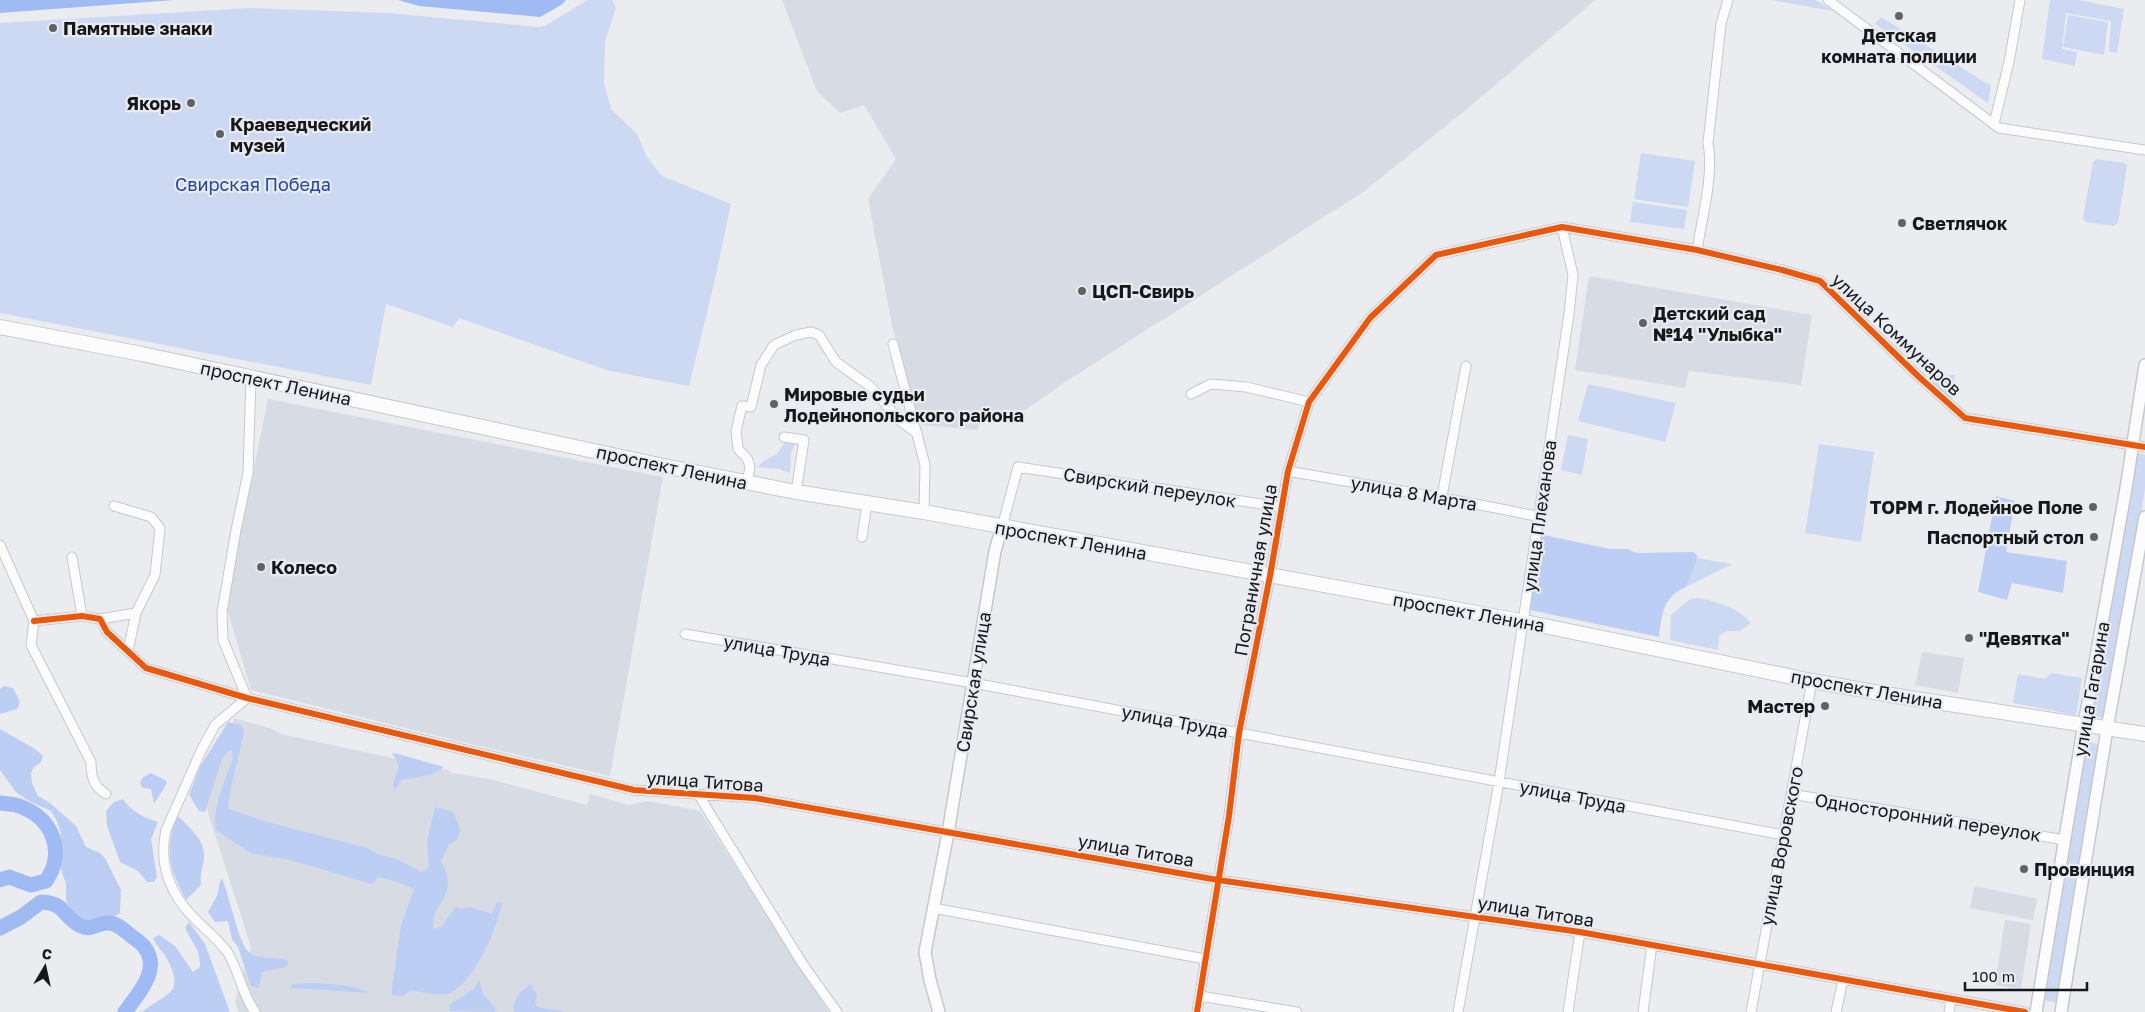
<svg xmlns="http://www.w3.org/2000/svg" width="2145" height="1012" font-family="'Golos Text',sans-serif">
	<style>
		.built { fill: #d7dbe4 }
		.green { fill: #cdd9f3 }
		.forest { fill: #bdcef4 }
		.water { fill: #a0baf4 }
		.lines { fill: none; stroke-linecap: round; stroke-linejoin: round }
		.river { stroke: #a0baf4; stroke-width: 15 }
		.minor-casing { stroke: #c6c8cb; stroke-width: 11 }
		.tertiary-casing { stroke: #c6c8cb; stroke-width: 14 }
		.primary-casing { stroke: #c6c8cb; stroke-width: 16 }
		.minor { stroke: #fcfcfd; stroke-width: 9 }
		.tertiary { stroke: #fcfcfd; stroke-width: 11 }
		.primary { stroke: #fcfcfd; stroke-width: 14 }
		.cycleway-casing { stroke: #e8ebf2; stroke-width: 9 }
		.cycleway { stroke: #e8590c; stroke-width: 6 }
		.poi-dot { fill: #606264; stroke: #e8ebf2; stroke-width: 2 }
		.labels { text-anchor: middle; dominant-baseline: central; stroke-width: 4.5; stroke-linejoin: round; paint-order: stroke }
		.poi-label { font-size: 18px; font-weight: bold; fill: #161719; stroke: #e8ebf2; text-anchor: start }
		.park-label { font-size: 18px; fill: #2445a2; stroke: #e8ebf2 }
		.street-label { font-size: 18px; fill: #161719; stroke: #e8ebf2 }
	</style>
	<rect width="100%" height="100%" fill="#eaecf0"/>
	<path class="built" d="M782,0H1595L1467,109L1363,192L1065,382L1025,410L981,415L978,430L923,425L917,420L892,325L868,199L896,159L864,105L840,113L817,91Z
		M1589,276L1812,315L1801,385L1689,371L1685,388L1575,370Z
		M268,399L663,477L610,776L454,740L251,690L226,605Z
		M1922,652L1964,658L1958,693L1915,685Z
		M234,718L272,729L281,734L448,770L453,773L489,779L587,805L590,794L629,805L648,801L700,811L829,1012H239L235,1001L251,947L204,800Z
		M1975,886L2037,899L2033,920L1970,908Z
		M2005,920L2031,924L2021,989L1995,985Z"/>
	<path class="green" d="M587,0H612L616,7L605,42L604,83L611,109L637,134L647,157L662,176L731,204L713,288L689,386L606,370L459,318L453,327L386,304L371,385L0,313V23L249,8L388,13L539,27L547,25Z
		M1772,0H1816L1832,11Z
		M2050,0H2079L2124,9L2117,53L2109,51L2111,21L2066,13L2062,49L2077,52L2075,66L2042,59Z
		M2068,15L2108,22L2104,55L2063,47Z
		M1881,17L1991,86L1988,103L1875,24Z
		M1641,153L1695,161L1688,207L1634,199Z
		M2096,159L2125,163L2127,166L2118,223L2114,226L2086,222L2083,218L2093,162Z
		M1633,202L1687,210L1684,229L1630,222Z
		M1955,375L1951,403L1929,376Z
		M1588,384L1676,403L1665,442L1578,421Z
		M1568,435L1588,439L1582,475L1561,470Z
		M785,442L795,443L791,453L790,473L779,469L758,467L762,462L777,454Z
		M1819,444L1874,452L1861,542L1805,533Z
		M2136,453L2145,455V489L2107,718L2091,716Z
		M1697,558L1732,564L1686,587C1689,577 1696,569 1697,558Z
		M1697,598C1718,602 1736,606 1751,623L1740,631H1727L1719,636L1718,650L1670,640L1671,615L1690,599Z
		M2051,673L2082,678L2076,715L2013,703L2018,674L2045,679Z
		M2087,742L2103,745L2058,1003L2043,1000Z"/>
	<path class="forest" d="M1996,496L2015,501L2006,552L2067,561L2063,593L2012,583L2007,600L1978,592Z
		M1539,534L1610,549H1628L1636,553L1693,552L1697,555C1697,567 1690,575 1686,587C1663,597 1662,613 1659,637L1525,609Z
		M4,686L13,688L20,702L17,709L0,714V689Z
		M228,722L241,725L244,730C240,757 230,782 228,809L267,822L368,848L378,854L399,860L422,872L429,867L427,841L435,807L453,812L460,828L458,839L449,844L441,861C462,898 428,904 434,929L442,926L456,906L460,909L470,907L492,914L497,902L502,903C498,927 472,988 447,994C436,996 422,992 412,990L402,996L392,995V988L401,925L414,889L400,883L379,877L372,884L290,860L251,853L218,832C208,817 227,776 233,758L232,750L229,751L222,759L205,812L199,811L189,795L200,767Z
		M0,729L35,749L43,756L41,762L34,767L31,773L32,783L38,796L50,803L76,826L86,847L100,853L105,858L121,890L120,913L99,925L83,922L66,902V883L61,870V833L57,821L51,811L29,801L16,792L0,770Z
		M392,753L398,754L444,767L433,774L402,780L394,790L393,785L399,765Z
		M151,773L165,780L167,783L154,804L151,789L143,788L140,784L142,778Z
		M123,799C131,811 144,818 158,822L151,839L157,877L154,882H147L138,871L120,862L107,826L106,811L114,802Z
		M179,817C188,826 203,839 204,853C205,864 199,874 201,885L186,900C168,866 166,856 175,818Z
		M222,879C230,896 238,943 249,952C258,960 277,957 288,960L287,967L262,972L259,988L251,986L238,947L232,939L228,921L215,922L208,912L217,896L220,881Z
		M189,922L205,944L230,1012H142C168,992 186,994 166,957C162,950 156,946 153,938L159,935L175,946L193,972L200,967C200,946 192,945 185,927Z
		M479,979L483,994L489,1000L497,1012L450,1011L449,1005L474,989Z
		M311,983C331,984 351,984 370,993L291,988L292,984Z
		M530,984L537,994L535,1003L537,1007L566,1012H514C511,1000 521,992 530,984Z"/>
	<path class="water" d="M0,0H174L0,13Z
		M398,0H566L561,5L540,17L419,6Z"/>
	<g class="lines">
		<path class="river" d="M0,803C6,804 14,804 19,806C53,818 66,852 46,881L31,885L9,877L0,880
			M0,928L21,917L41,902C67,903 62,917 81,926C91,931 98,923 107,923C116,922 124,930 130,935C135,939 142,943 145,948C161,970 138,994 125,1012"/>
		<g class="minor-casing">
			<path id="minor" d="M1828,0L1999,128L2145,150
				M1994,124L2009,62L2020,0
				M1697,250C1702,218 1714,175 1708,143L1721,24L1728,0
				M893,344L925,465L924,512
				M1191,394L1211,384L1246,387L1309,402
				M784,437L804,440L796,492
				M1288,471C1372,486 1456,499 1540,517
				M747,483L750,467L747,458L738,449L736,431L742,406L751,407L761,365L774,345L796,335L811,332L819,335L836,362L871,387L900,421L917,433
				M1442,496L1466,366
				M114,506L151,517L160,528L155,575L136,613
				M1002,527L1018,467L1281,507
				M862,537L867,504
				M0,545L34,621L31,645L91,762C91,776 93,786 106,794
				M72,557L82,616
				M100,619L136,613L128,651
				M34,621L82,616L100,619L107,632L146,668L247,698L634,790L755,798L1218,880L1580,932L2025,1012
				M685,634L973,683L1783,835
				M247,698L215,725L201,751L166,830C158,865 171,896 196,920C207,931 219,940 228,953C239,971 242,994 255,1012
				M247,698L223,640L222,612L236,530L248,473L251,378
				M698,794L802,963L837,1012
				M1791,794L2065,840
				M933,908L1205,959
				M1200,996L1297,1012
				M1197,1012L1229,816L1239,733L1270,576L1288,471L1309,402L1370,318L1436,255L1562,227L1697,250L1782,270L1820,281L1919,377L1965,418L2145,447
				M1458,1012L1499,782L1569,314L1573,275L1562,227
				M1568,1012L1580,932
				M1643,1012L1652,945
				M1751,1012L1812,681
				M1836,1012L1843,980
				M1949,1012L1951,999"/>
		</g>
		<g class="tertiary-casing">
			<path id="tertiary" d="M939,1012L930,980L925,952L948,833L995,551L1002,527
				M2036,1012L2082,736L2126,488L2145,365
				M2061,1012L2107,729L2145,517"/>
		</g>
		<g class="primary-casing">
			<path id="primary" d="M0,327L142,354L659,465L796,492L924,512L1515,620L1812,681L1903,697L2145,734"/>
		</g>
		<use href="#minor" class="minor"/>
		<use href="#tertiary" class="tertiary"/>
		<use href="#primary" class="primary"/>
		<g class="cycleway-casing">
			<path id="cycleway" d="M34,621L82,616L100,619L107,632L146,668L247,698L634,790L755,798L1218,880L1580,932L2025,1012
				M1197,1012L1229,816L1239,733L1270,576L1288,471L1309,402L1370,318L1436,255L1562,227L1697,250L1782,270L1820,281L1919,377L1965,418L2145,447"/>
		</g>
		<use href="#cycleway" class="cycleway"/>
	</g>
	<g class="poi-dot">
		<circle cx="1899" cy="16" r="5"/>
		<circle cx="53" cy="28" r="5"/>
		<circle cx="191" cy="103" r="5"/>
		<circle cx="220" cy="134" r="5"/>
		<circle cx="1902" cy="223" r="5"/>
		<circle cx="1082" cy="291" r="5"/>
		<circle cx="1643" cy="323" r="5"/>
		<circle cx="774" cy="404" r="5"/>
		<circle cx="2093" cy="507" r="5"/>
		<circle cx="2094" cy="537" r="5"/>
		<circle cx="261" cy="567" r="5"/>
		<circle cx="1969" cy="638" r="5"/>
		<circle cx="1825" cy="706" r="5"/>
		<circle cx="2024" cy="869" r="5"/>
	</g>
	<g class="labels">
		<g class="poi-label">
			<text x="63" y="28">Памятные знаки</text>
			<text x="1899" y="35" text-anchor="middle">Детская<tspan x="1899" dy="21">комната полиции</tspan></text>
			<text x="181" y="103" text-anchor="end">Якорь</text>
			<text x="230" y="124">Краеведческий<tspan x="230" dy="21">музей</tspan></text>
			<text x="1912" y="223">Светлячок</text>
			<text x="1092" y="291">ЦСП-Свирь</text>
			<text x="1653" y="313">Детский сад<tspan x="1653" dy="21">№14 "Улыбка"</tspan></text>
			<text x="784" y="394">Мировые судьи<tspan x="784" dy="21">Лодейнопольского района</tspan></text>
			<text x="2083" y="507" text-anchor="end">ТОРМ г. Лодейное Поле</text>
			<text x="2084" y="537" text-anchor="end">Паспортный стол</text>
			<text x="271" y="567">Колесо</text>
			<text x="1979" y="638">"Девятка"</text>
			<text x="1815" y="706" text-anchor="end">Мастер</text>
			<text x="2034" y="869">Провинция</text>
		</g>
		<g class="park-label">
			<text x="253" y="184">Свирская Победа</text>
		</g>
		<g class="street-label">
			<text transform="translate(1897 334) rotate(43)">улица Коммунаров</text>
			<text transform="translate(276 383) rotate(12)">проспект Ленина</text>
			<text transform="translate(672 467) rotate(12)">проспект Ленина</text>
			<text transform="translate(1150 487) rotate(9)">Свирский переулок</text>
			<text transform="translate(1414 493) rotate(10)">улица 8 Марта</text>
			<text transform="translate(1539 516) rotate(-82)">улица Плеханова</text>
			<text transform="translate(1071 540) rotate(10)">проспект Ленина</text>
			<text transform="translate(1255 570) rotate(-80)">Пограничная улица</text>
			<text transform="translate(1469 612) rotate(10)">проспект Ленина</text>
			<text transform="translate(777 650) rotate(10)">улица Труда</text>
			<text transform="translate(973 682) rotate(-81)">Свирская улица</text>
			<text transform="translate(1867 689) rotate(10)">проспект Ленина</text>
			<text transform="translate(2091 689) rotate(-80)">улица Гагарина</text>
			<text transform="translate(1175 721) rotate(11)">улица Труда</text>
			<text transform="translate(705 781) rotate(4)">улица Титова</text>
			<text transform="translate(1573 796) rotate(11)">улица Труда</text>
			<text transform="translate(1928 817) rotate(9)">Односторонний переулок</text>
			<text transform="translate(1781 846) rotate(-79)">улица Воровского</text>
			<text transform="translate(1136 850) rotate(10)">улица Титова</text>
			<text transform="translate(1536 911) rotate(9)">улица Титова</text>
		</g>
	</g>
	<g transform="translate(45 967) rotate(9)" stroke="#e8ebf2" stroke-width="4" paint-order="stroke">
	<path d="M0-4L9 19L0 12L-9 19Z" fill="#161719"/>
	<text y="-8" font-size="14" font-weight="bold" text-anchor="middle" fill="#161719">С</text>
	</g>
	<path d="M1965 982v8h122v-8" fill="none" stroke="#161719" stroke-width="2.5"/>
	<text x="1972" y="982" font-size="15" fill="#161719" stroke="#e8ebf2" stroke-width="4" paint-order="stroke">100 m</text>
</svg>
